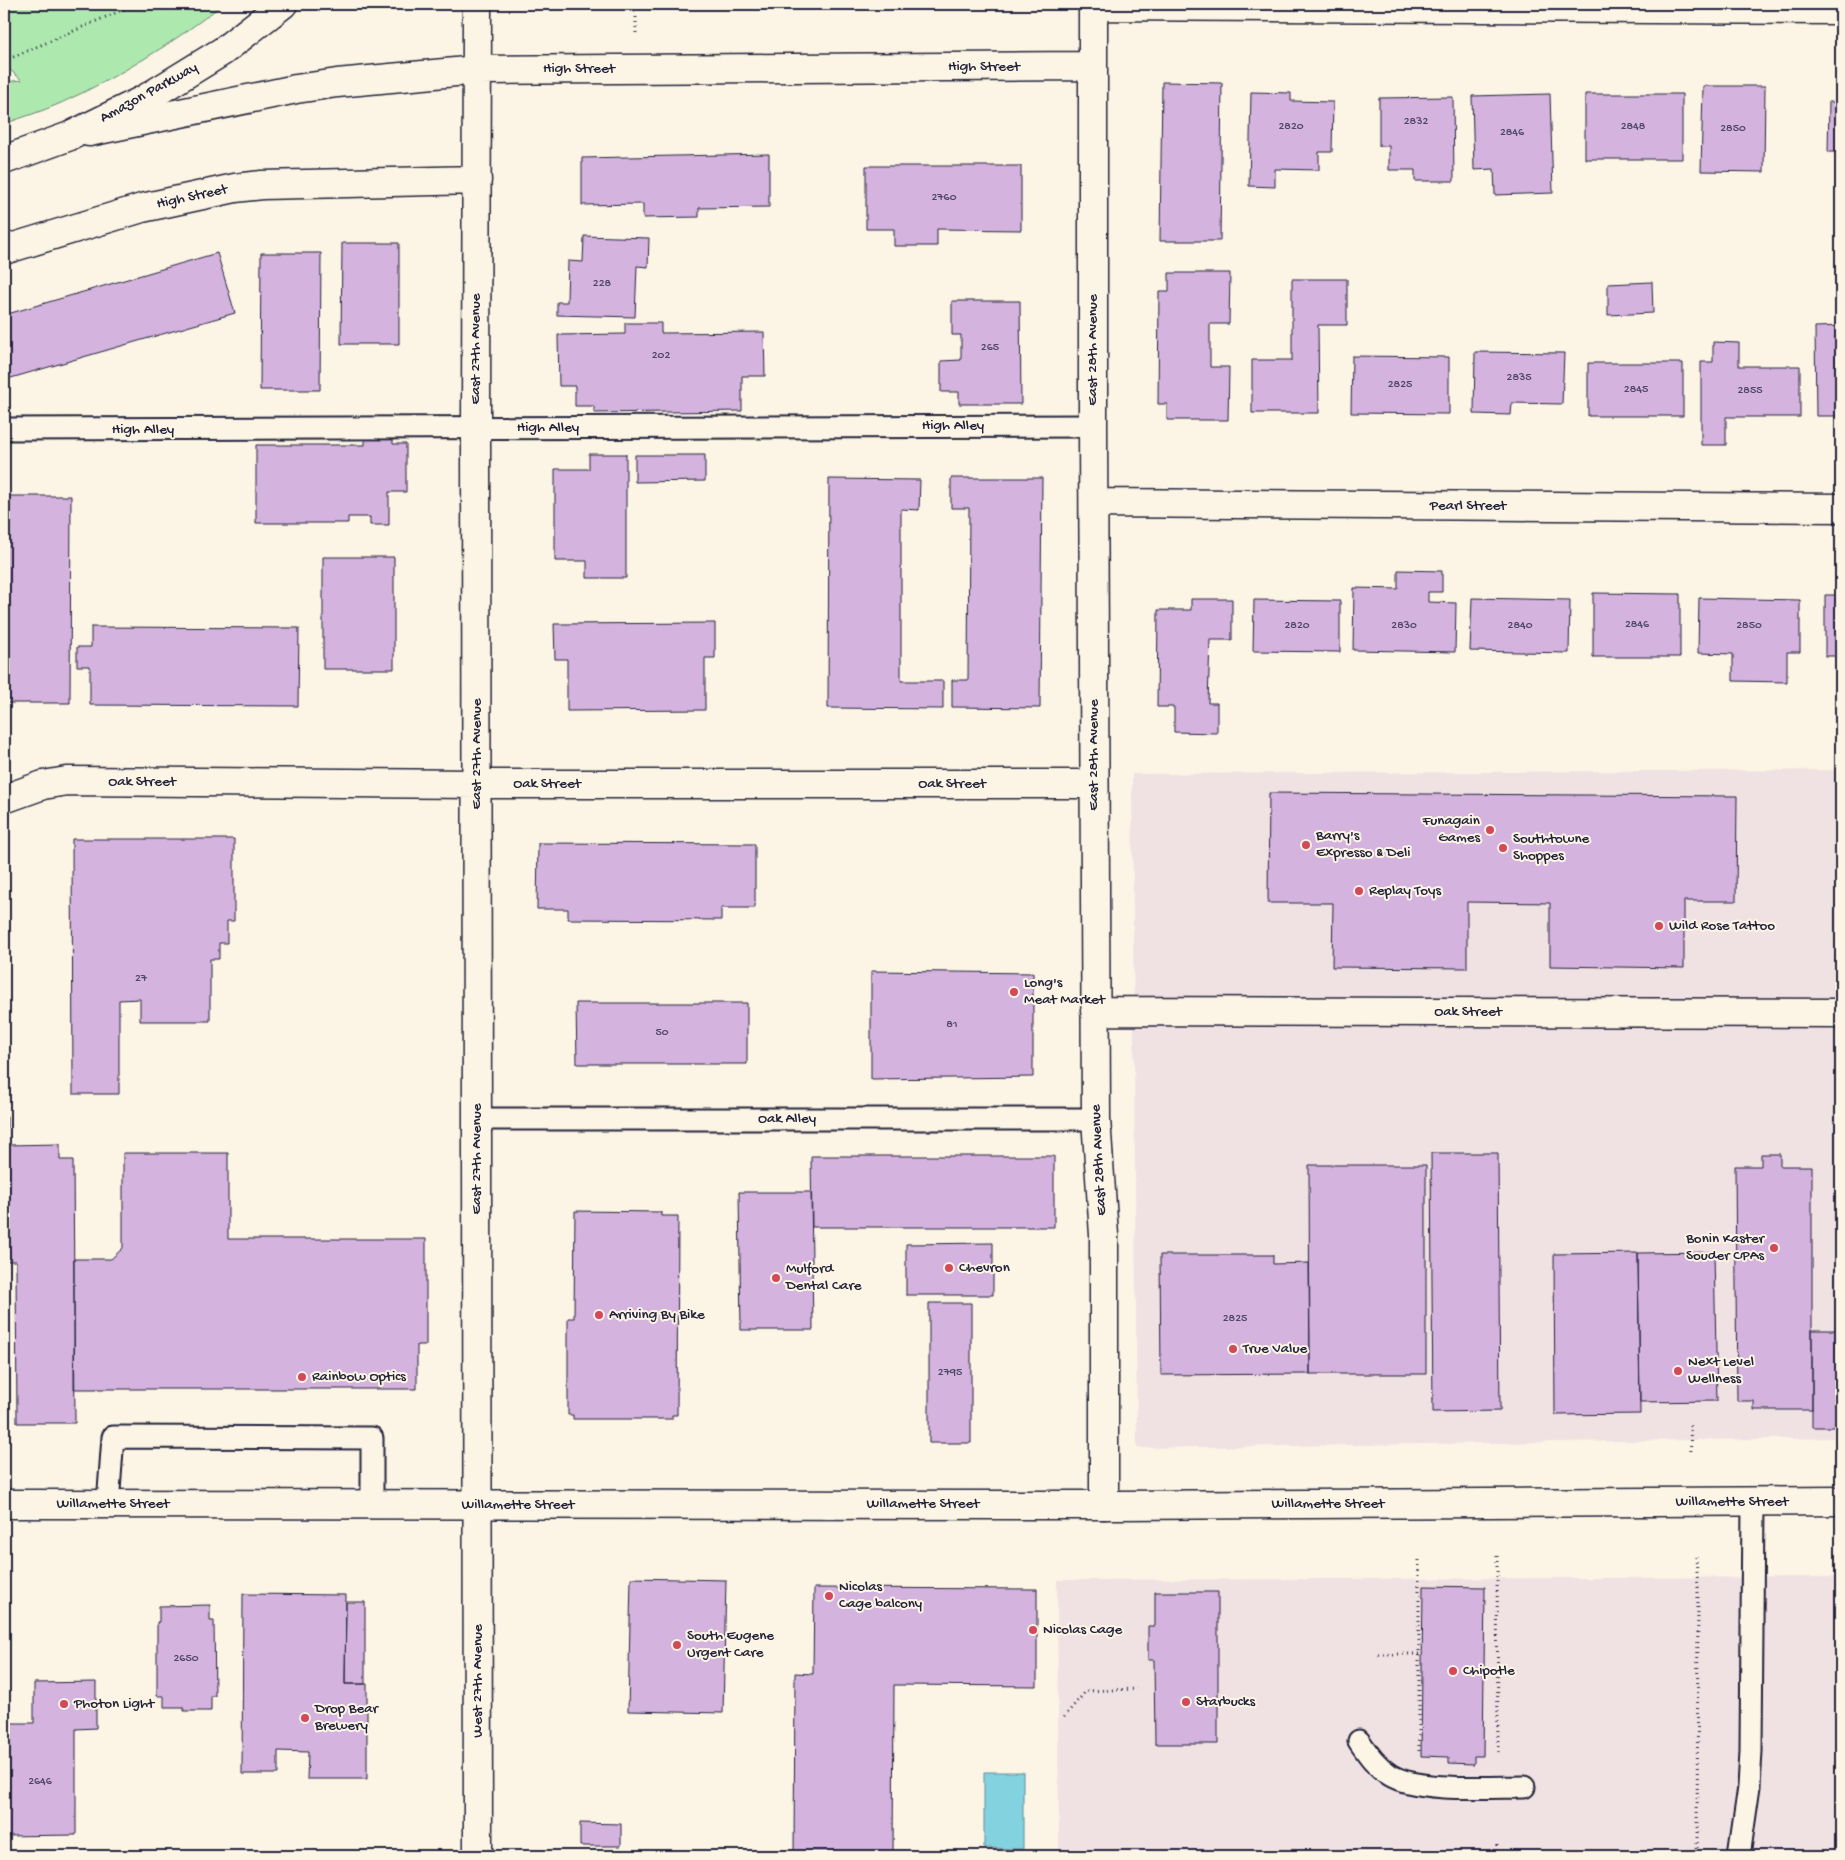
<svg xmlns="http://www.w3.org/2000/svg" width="1845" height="1860" font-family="'Gochi Hand',sans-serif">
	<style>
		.built { fill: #f0e1e3 }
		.green { fill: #ade8ae; stroke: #688574 }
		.water { fill: #83d2df; stroke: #5c8c9d }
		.building { fill: #d4b3df; stroke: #22223b }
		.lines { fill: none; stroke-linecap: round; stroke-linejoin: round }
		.lane-casing { stroke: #22223b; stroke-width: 25 }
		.street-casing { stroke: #22223b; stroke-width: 31 }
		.secondary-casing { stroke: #22223b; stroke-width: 31 }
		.path { stroke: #22223b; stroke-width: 3; stroke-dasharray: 1 4; stroke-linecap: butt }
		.lane { stroke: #fcf5e5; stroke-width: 21 }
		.street { stroke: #fcf5e5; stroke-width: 28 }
		.secondary { stroke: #fcf5e5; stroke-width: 28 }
		.poi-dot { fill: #d1495b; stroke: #fcf5e5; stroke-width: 2 }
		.labels { text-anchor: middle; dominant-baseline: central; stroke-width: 4; stroke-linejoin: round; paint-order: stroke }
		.number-label { font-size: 12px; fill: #4e4664 }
		.street-label { font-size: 15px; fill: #22223b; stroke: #fcf5e5 }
		.poi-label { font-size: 15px; fill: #22223b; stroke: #fcf5e5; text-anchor: start }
	</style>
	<rect width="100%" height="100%" fill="#fcf5e5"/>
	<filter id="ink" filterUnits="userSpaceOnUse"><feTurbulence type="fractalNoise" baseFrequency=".02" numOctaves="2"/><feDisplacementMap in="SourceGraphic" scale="10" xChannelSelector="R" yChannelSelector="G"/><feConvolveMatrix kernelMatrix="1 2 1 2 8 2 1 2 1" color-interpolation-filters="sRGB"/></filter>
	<g filter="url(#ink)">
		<path class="built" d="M1841,770V1438L1137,1448L1132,774Z
			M1841,1577V1856H1059L1057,1580Z"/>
		<path class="green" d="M4,4H223C174,43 118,77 61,103C43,111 23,117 4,124V82L22,80L4,65Z"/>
		<path class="water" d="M984,1772H1023V1849L984,1848Z"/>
		<path class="building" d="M1162,82L1222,83L1220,241H1160Z
			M1703,86H1765L1764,172L1701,171Z
			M1251,92L1291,93V101L1333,102L1332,152H1319V170L1275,169V187L1249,186Z
			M1550,94L1553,193L1495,195L1494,169L1474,170L1472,96Z
			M1585,94H1682V159H1585Z
			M1453,97L1454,181H1415V170H1389V146H1379V98Z
			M1829,102H1841V152H1828Z
			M769,154V207L699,208V217L643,218V204L582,205V158Z
			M866,166H1021V230L937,229V246H894V229H866Z
			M584,236L649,238L648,267L637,266L635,317L557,315V302H567L568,261L583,262Z
			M342,243H399V344H341Z
			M217,253L235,313L4,380V315Z
			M261,253H321L320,390H260Z
			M1169,273H1230L1229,324H1210V367H1229L1228,420H1167V404H1158L1159,291H1169Z
			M1292,279H1347V325H1318L1319,413H1252V360H1292Z
			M1652,282L1653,313L1608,315V284Z
			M952,301H1020L1021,404H959V392H941V361L961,360V335H952Z
			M625,323H661V333L764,332L765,376H742V411L594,413V406H575V386H559L558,335L625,334Z
			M1841,326V416H1816L1815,327Z
			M1713,342L1739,343V366H1800V417H1726V445H1701V362H1713Z
			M1475,352L1564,353L1562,404L1512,403L1511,415L1474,414Z
			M1352,356L1449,357V414L1351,413Z
			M1588,363H1683V416H1588Z
			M365,439H393V444H406V492H389V525H370V517H348V523H256V445H365Z
			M589,454H626V578H587V561H555V469H589Z
			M635,455H705V481L635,482Z
			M951,478H1042L1040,708L952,707V680H968L969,508H951Z
			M829,479L920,480L919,510L901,509V681H943V709L828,708Z
			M4,496H71L70,703H4Z
			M323,557H394V669H323Z
			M1398,570L1442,571V592H1428V602L1456,603L1455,652L1353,650L1354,588L1398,589Z
			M1593,593L1680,594V657H1593Z
			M1825,595H1841V656H1825Z
			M1472,598L1570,600L1569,653L1470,651Z
			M1699,598L1800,600V652H1787V682L1733,681V654L1698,653Z
			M1191,599H1232V640H1210L1208,703H1217V733L1174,732V707H1157L1158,610H1191Z
			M1254,600L1340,601V652L1253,651Z
			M715,623V658H705V710L567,711V659H555L554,624Z
			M91,627L299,628L298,706L90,705V666H77V647H91Z
			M1269,793L1737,796L1736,901H1684V968L1550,966V903L1467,902V968L1332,967L1333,903H1268Z
			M72,839H234V921H227V943H219V959H210V1021H140V999L119,1000V1094H73Z
			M538,843L755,844V908H721V920L568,919V909H537Z
			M871,971L1033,973V1077L871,1079Z
			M576,1003H747V1064H577Z
			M4,1117H7V1145L60,1144V1160H73L75,1423H17L16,1261H4Z
			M123,1153H228V1239H426V1345H417V1389H74V1259H111L123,1248Z
			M1431,1153H1498L1500,1411L1433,1412Z
			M1761,1154H1780V1166H1812V1410H1754V1401H1737L1735,1166H1761Z
			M811,1156H1054V1227H812Z
			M1309,1165H1426V1374H1310Z
			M739,1192H811L813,1330H741Z
			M575,1211L661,1212V1216H678L677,1415H672V1419H573V1415H568V1318H574Z
			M993,1243V1295H906V1244Z
			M1714,1252L1717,1401L1640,1402L1638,1253Z
			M1638,1253L1640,1414L1555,1415L1554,1254Z
			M1160,1255H1273V1264L1309,1263L1310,1374L1161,1375Z
			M929,1303H971V1443H929Z
			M1812,1330H1841V1427H1812Z
			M631,1578L726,1580L723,1713L628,1711Z
			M1423,1586L1485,1587L1483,1756H1474V1764L1449,1763V1757L1421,1756Z
			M814,1588L1037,1589V1686L894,1685L893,1856H794L795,1673L813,1674Z
			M1155,1592H1218V1744H1155L1154,1660H1148V1626H1155Z
			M243,1594L346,1595L345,1684H367V1779H307L308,1752L278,1751V1774H242Z
			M346,1602H365V1684H345Z
			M210,1605V1621H214L215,1696H211V1711H184V1707H164V1696H157V1622H159V1606Z
			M96,1682V1728L76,1729V1835L4,1836V1723H34V1683Z
			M580,1823L621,1824V1846H580Z"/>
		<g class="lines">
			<g class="lane-casing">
				<path id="lane" d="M4,429L1093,426
					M477,1119H1096
					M108,1504L113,1437L372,1438V1505
					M1359,1741C1368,1754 1376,1766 1390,1775C1417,1792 1490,1787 1524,1787
					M1739,1856L1749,1787L1751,1751L1753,1502"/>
			</g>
			<g class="street-casing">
				<path id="street" d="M477,4L476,428L478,1856
					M1093,4V426L1096,1119L1104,1235V1505
					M1093,6L1841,10
					M89,132L296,89L337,83L477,70L1093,66
					M4,250L142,208L235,188L262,185L477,180
					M1094,503L1841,508
					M4,799L43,785L67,781L477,784H1094
					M1095,1011L1841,1013"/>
			</g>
			<g class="secondary-casing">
				<path id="secondary" d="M4,160L70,136L145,99L223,51L283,4
					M4,1504L1118,1505L1841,1501"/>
			</g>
			<path class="path" d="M636,33V4
				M4,61L136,4
				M1690,1425L1691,1455
				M1497,1556L1498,1756
				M1696,1557L1698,1587L1697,1856
				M1378,1654H1419
				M1064,1717L1086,1691L1137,1689
				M1419,1751V1556
				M1497,1856V1845"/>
			<use href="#lane" class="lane"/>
			<use href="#street" class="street"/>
			<use href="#secondary" class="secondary"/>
		</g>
	</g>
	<g class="poi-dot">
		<circle cx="1490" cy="830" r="5"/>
		<circle cx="1306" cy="845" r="5"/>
		<circle cx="1503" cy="848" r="5"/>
		<circle cx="1359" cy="891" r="5"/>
		<circle cx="1659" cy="926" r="5"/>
		<circle cx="1014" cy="992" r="5"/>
		<circle cx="1774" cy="1248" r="5"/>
		<circle cx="949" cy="1268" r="5"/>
		<circle cx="776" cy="1278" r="5"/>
		<circle cx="599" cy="1315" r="5"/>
		<circle cx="1233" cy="1349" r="5"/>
		<circle cx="1678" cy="1371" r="5"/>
		<circle cx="302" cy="1377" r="5"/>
		<circle cx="829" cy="1596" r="5"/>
		<circle cx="1033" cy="1630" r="5"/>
		<circle cx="677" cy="1645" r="5"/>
		<circle cx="1453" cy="1671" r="5"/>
		<circle cx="1186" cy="1702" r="5"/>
		<circle cx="64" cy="1704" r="5"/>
		<circle cx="305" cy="1718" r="5"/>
	</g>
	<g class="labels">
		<g class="number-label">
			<text x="1416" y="122">2832</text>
			<text x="1291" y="127">2820</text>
			<text x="1633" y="127">2848</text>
			<text x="1733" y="129">2850</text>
			<text x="1512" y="133">2846</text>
			<text x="944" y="198">2760</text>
			<text x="602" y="284">228</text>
			<text x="990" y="348">265</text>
			<text x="661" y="356">202</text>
			<text x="1519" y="378">2835</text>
			<text x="1400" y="385">2825</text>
			<text x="1636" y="390">2845</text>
			<text x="1750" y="391">2855</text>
			<text x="1637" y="625">2846</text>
			<text x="1297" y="626">2820</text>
			<text x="1404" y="626">2830</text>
			<text x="1520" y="626">2840</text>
			<text x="1749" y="626">2850</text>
			<text x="141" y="979">27</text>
			<text x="952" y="1025">81</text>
			<text x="662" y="1033">50</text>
			<text x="1235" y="1319">2825</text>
			<text x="950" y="1373">2795</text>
			<text x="186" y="1659">2650</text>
			<text x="40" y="1782">2646</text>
		</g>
		<g class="street-label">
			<text x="984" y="67">High Street</text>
			<text x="579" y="69">High Street</text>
			<text transform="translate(149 93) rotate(-29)">Amazon Parkway</text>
			<text transform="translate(192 197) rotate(-12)">High Street</text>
			<text transform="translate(476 349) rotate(-90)">East 27th Avenue</text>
			<text transform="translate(1093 350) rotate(-90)">East 28th Avenue</text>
			<text x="953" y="426">High Alley</text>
			<text x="548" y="428">High Alley</text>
			<text x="143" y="430">High Alley</text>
			<text x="1468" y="506">Pearl Street</text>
			<text transform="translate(477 754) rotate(-90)">East 27th Avenue</text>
			<text transform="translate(1094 755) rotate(-90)">East 28th Avenue</text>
			<text x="142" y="782">Oak Street</text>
			<text x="547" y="784">Oak Street</text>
			<text x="952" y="784">Oak Street</text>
			<text x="1468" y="1012">Oak Street</text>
			<text x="787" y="1119">Oak Alley</text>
			<text transform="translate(477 1159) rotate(-90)">East 27th Avenue</text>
			<text transform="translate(1099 1160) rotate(-93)">East 28th Avenue</text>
			<text x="1732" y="1502">Willamette Street</text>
			<text x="113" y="1504">Willamette Street</text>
			<text x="923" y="1504">Willamette Street</text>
			<text x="1328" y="1504">Willamette Street</text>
			<text x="518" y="1505">Willamette Street</text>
			<text transform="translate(478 1681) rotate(-90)">West 27th Avenue</text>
		</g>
		<g class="poi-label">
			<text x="1480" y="821" text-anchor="end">Funagain<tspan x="1480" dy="17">Games</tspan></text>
			<text x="1316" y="836">Barry's<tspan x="1316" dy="17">Expresso &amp; Deli</tspan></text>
			<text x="1513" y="839">Southtowne<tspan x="1513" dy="17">Shoppes</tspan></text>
			<text x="1369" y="891">Replay Toys</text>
			<text x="1669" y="926">Wild Rose Tattoo</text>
			<text x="1024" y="983">Long's<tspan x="1024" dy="17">Meat Market</tspan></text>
			<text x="1764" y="1239" text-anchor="end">Bonin Kaster<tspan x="1764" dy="17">Souder CPAs</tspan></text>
			<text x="959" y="1268">Chevron</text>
			<text x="786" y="1269">Mulford<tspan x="786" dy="17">Dental Care</tspan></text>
			<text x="609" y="1315">Arriving By Bike</text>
			<text x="1243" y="1349">True Value</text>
			<text x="1688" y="1362">Next Level<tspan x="1688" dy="17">Wellness</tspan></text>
			<text x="312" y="1377">Rainbow Optics</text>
			<text x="839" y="1587">Nicolas<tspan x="839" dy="17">Cage balcony</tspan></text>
			<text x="1043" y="1630">Nicolas Cage</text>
			<text x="687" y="1636">South Eugene<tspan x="687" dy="17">Urgent Care</tspan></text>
			<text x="1463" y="1671">Chipotle</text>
			<text x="1196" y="1702">Starbucks</text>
			<text x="74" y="1704">Photon Light</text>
			<text x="315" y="1709">Drop Bear<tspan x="315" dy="17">Brewery</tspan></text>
		</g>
	</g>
	<rect width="1845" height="1860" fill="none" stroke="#fcf5e5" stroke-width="20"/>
	<rect x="10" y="10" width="1825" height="1840" fill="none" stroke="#22223b" stroke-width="2" filter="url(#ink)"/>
</svg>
